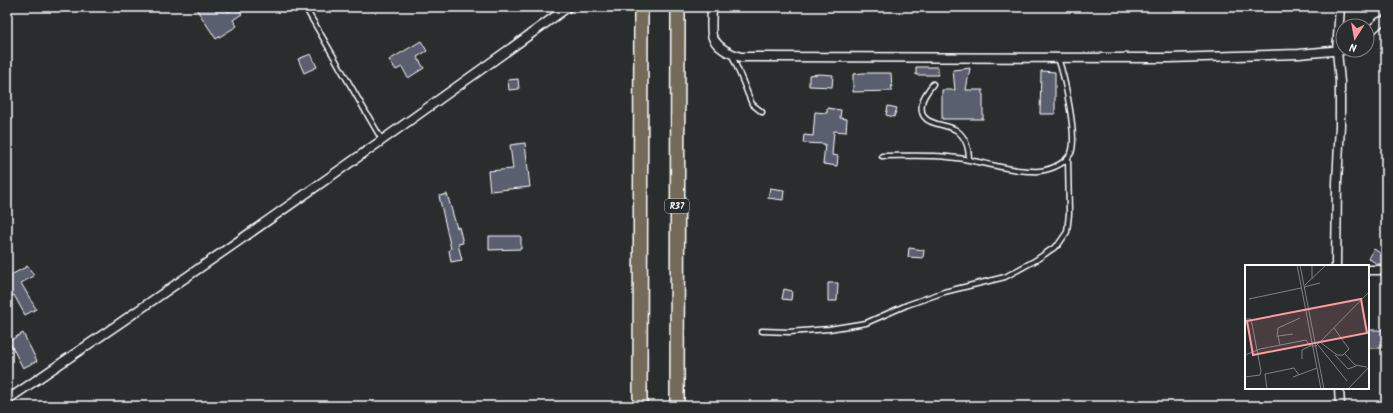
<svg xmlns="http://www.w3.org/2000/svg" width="1393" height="413" font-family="Kalam,sans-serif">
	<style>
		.building { fill: #5a5e70; stroke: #fff }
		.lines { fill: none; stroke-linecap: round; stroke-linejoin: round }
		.service-casing { stroke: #fff; stroke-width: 7 }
		.minor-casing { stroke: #fff; stroke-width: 11 }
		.primary-casing { stroke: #fff; stroke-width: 16 }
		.service { stroke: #2a2d2e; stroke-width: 4 }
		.minor { stroke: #2a2d2e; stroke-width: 8 }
		.primary { stroke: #736b5a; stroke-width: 13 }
		.labels { text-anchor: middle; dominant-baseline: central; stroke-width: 3.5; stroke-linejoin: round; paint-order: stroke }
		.shield { fill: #2a2d2e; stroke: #bfc0c0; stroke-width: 1 }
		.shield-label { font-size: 9px; font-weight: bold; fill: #fff }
		.inset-road { fill: none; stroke: #7f8182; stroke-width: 1 }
		.view { fill: #ff9aa2; fill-opacity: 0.15; stroke: #ff9aa2; stroke-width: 2 }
		.inset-edge { fill: none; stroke: #fff; stroke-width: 2 }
	</style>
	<rect width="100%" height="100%" fill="#2a2d2e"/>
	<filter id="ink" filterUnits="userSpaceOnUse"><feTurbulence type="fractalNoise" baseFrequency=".025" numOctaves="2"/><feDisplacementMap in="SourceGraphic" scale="8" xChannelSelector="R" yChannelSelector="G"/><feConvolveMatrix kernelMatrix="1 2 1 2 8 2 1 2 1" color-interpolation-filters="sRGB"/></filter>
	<g filter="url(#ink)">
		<path class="building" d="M195,7H225L228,12L237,7L242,14L233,20L237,26L216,39Z
			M421,41L427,51L417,57L424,68L408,78L402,67L396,70L389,60Z
			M311,54L317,67L304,73L298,59Z
			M916,67H938V75H916Z
			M970,68L966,90H983V119H942V90H955L953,70Z
			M1041,71L1055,72V114H1040Z
			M863,73H891L892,91L853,92V74Z
			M819,74L833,75L832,87L809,86V75Z
			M518,79L519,89L509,90L508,80Z
			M888,106L897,108L894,117L886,115Z
			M827,108L841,110L840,118L847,119L846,132L834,131L832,155L838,156L837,166L823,164L825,144L803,143L804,135L813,136L815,112L827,113Z
			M525,143L530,187L490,191L488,171L513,169L510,145Z
			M770,188L784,190L783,200L768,198Z
			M447,194L457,228L459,227L463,243L458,244L462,260L451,262L449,250L451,249L439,196Z
			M489,236H521V249L489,250Z
			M909,248L924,250L923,258L908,257Z
			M1374,249L1386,257V261L1383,264H1377L1368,258Z
			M28,266L34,276L21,283L36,309L25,315L14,295L10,297L7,291V277Z
			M828,283H838L837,301H828Z
			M784,289L792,291L791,300L782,299Z
			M1368,330H1386V348H1368Z
			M23,333L37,361L23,368L9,341Z"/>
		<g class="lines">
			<g class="service-casing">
				<path id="service" d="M305,7L382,140
					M732,55L752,104L762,112
					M933,84C929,89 923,97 922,103C918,127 943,122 956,130C966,137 969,148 969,160
					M882,156C911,156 940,154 969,160C990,164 1010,171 1032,171C1045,172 1064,166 1071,153C1078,137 1064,75 1058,58
					M762,331L789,332L829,329L866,323L907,305L944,292L1005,277L1036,260L1058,245L1067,232L1069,214L1068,158"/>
			</g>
			<g class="minor-casing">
				<path id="minor" d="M712,7C712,14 710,33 713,38C719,49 730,54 741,57L1170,58L1299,54L1343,50
					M1367,34L1380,22L1386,20
					M1336,266L1337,183L1340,125V82L1337,51L1340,7
					M1368,270H1386
					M1339,388L1340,406
					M7,400C196,272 383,141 568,7"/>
			</g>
			<g class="primary-casing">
				<path id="primary" d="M640,406L641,7
					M677,406L678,7"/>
			</g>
			<use href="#service" class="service"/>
			<use href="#minor" class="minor"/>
			<use href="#primary" class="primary"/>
		</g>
	</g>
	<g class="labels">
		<rect class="shield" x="665" y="199" width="24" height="14" rx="3"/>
		<g class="shield-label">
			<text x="677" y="206">R37</text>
		</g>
	</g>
	<g transform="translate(1245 265)">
		<rect width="124" height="124" fill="#2a2d2e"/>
		<path class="inset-road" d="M52,0L76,124M55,0L79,124M67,0V14M60,20L81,0M59,22L75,18M4,34L56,23M0,54H6L16,106L15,110L0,112M32,72L33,63L55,53M75,77L92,90H98L104,84L89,63M35,80L33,71L48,69M73,80L102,116M100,89L110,100L122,102M0,90L15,84L61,75L65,81H71L124,27M90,90L103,104L111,101M57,94V85L65,81M48,112L72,103M22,124L20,109L49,103L54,110M103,124L124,102"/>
		<path class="view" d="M116,34L122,68L8,90L2,56Z"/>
		<rect width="124" height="124" class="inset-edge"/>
	</g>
	<rect width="1393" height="413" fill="none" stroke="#2a2d2e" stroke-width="24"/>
	<rect x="12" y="12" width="1369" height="389" fill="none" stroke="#fff" stroke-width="1.5" filter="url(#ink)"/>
	<g transform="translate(1355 38) rotate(191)"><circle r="19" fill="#2a2d2e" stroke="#7f8182"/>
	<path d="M0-3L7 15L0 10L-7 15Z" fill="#ff9aa2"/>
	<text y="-6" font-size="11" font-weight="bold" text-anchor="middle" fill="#ffffff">N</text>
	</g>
</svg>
